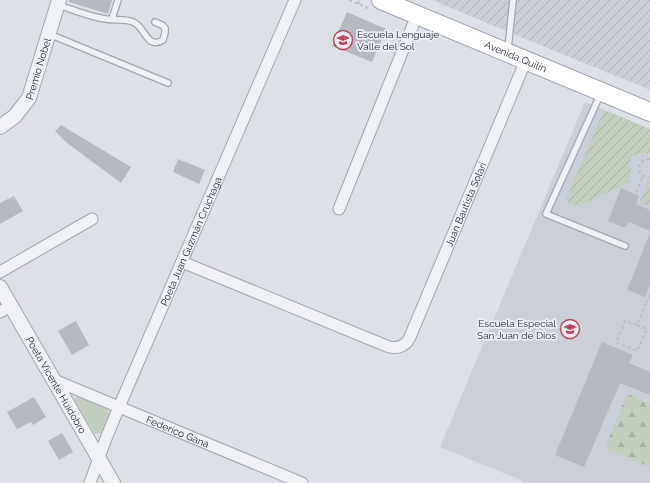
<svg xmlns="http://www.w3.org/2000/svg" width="650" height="483" font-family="Raleway,sans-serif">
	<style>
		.built { fill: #cbcfd7 }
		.industrial { fill: url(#industrial-furrows) }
		.grass { fill: #c2cfbe }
		.forest { fill: url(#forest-firs) }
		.garden { fill: url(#garden-furrows) }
		.building { fill: #b4b9c2 }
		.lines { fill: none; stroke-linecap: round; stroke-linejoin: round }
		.service-casing { stroke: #a3a7af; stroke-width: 8 }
		.minor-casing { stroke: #a3a7af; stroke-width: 13 }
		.tertiary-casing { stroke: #a3a7af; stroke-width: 16 }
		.primary-casing { stroke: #9da5b1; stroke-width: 20 }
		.path { stroke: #bbbec4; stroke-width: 2; stroke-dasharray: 3 3; stroke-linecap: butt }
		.service { stroke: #eff1f4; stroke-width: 5.5 }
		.minor { stroke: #eff1f4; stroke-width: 11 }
		.tertiary { stroke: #eff1f4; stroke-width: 14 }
		.primary { stroke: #fff; stroke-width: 18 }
		.labels { text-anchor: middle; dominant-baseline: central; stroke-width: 3.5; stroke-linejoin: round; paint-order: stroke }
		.poi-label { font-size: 10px; fill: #272e3b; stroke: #eceff4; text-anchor: start }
		.street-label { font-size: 10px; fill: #272e3b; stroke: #eceff4 }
	</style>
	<defs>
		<pattern id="industrial-furrows" width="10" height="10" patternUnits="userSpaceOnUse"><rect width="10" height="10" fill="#cbcfd7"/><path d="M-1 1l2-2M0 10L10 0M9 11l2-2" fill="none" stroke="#aeb2b9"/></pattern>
		<pattern id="forest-firs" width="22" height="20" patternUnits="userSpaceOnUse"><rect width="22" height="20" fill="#c2cfbe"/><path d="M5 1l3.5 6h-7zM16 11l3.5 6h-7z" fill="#a7b2a4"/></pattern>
		<pattern id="garden-furrows" width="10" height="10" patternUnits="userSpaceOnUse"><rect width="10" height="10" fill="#c2cfbe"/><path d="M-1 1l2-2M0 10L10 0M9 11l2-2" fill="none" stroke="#a7b2a4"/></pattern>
	</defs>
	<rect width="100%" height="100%" fill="#dde0e6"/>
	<path class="built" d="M585,102L650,129V483H528L440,447Z"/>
	<path class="industrial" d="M432,0H650V90L487,23Z"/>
	<path class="grass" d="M77,396L107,409L110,415L102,433L95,434L74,400Z"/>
	<path class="forest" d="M627,394L650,404V467L605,448Z"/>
	<path class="garden" d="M604,110L650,129V153H641L632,156L628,165L632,171L629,182L579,206L565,201Z
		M648,181H650V207L639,203Z"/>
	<path class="building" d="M69,0H112L108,14L69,2Z
		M347,12L386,29L372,62L332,46Z
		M61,125L131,167L121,183L67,143L55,131Z
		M178,159L205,170L199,184L173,172Z
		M621,188L639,196L636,204L650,210V231L629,222L625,228L608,221Z
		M14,196L23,211L0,224V203Z
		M650,233V284L645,297L627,290Z
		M76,321L89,345L72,355L58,331Z
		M602,342L633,355L629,363L650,372V395L620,383L584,467L555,455Z
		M34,397L46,417L33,425L31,422L17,429L7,412Z
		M62,433L73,452L59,460L48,441Z"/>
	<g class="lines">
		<g class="service-casing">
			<path id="service" d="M58,5C74,10 90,17 106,19C115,21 124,18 133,22C146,27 146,50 163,40L165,33V28L162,25L155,22
				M112,19L118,0
				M49,34L168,83
				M508,49L513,0
				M601,93L546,214L625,246"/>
		</g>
		<g class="minor-casing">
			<g id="minor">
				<path d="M339,209L417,15"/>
				<path id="s1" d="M182,262L389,347C398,349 406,346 410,337L526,60"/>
				<path d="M0,272L92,219"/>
				<path d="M0,312L11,306"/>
				<path id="s2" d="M54,380L302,483"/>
				<path id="s3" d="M90,483L105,441L119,407L295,0"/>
			</g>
		</g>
		<g class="tertiary-casing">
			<g id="tertiary">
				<path id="s4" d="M0,127L15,116L29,98L59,0"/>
				<path id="s5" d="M0,287L113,483"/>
			</g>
		</g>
		<g class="primary-casing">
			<g id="primary">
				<path id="s6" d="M381,0L650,112"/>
			</g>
		</g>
		<path class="path" d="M349,0L368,8
			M358,4L360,0
			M650,159C639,159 635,169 643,176L650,177
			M636,192L643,176
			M650,295L647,301L650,302
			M637,325L647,329L637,351L616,342L625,321L637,325L647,301"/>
		<use href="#service" class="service"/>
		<use href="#minor" class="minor"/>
		<use href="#tertiary" class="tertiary"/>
		<use href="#primary" class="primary"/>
	</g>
	<defs>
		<g id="school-ring" transform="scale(1)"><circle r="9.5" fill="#eceff4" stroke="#c64659" stroke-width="1.5"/><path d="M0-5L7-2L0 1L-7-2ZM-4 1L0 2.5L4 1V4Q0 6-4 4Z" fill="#c64659"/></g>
	</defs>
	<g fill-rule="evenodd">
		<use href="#school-ring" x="343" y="40"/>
		<use href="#school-ring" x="570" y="329"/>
	</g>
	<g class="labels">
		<g class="poi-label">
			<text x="357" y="34">Escuela Lenguaje<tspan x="357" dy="12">Valle del Sol</tspan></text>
			<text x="556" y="323" text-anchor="end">Escuela Especial<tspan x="556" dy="12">San Juan de Dios</tspan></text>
		</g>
		<g class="street-label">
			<text stroke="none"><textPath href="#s6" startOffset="146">Avenida Quilín</textPath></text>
			<text stroke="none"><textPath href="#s4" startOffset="72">Premio Nobel</textPath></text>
			<text stroke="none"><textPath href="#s1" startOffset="393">Juan Bautista Solari</textPath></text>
			<text stroke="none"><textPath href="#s3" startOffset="262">Poeta Juan Guzmán Cruchaga</textPath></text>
			<text stroke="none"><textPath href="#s5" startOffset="113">Poeta Vicente Huidobro</textPath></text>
			<text stroke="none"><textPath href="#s2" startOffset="134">Federico Gana</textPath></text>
		</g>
	</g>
</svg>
